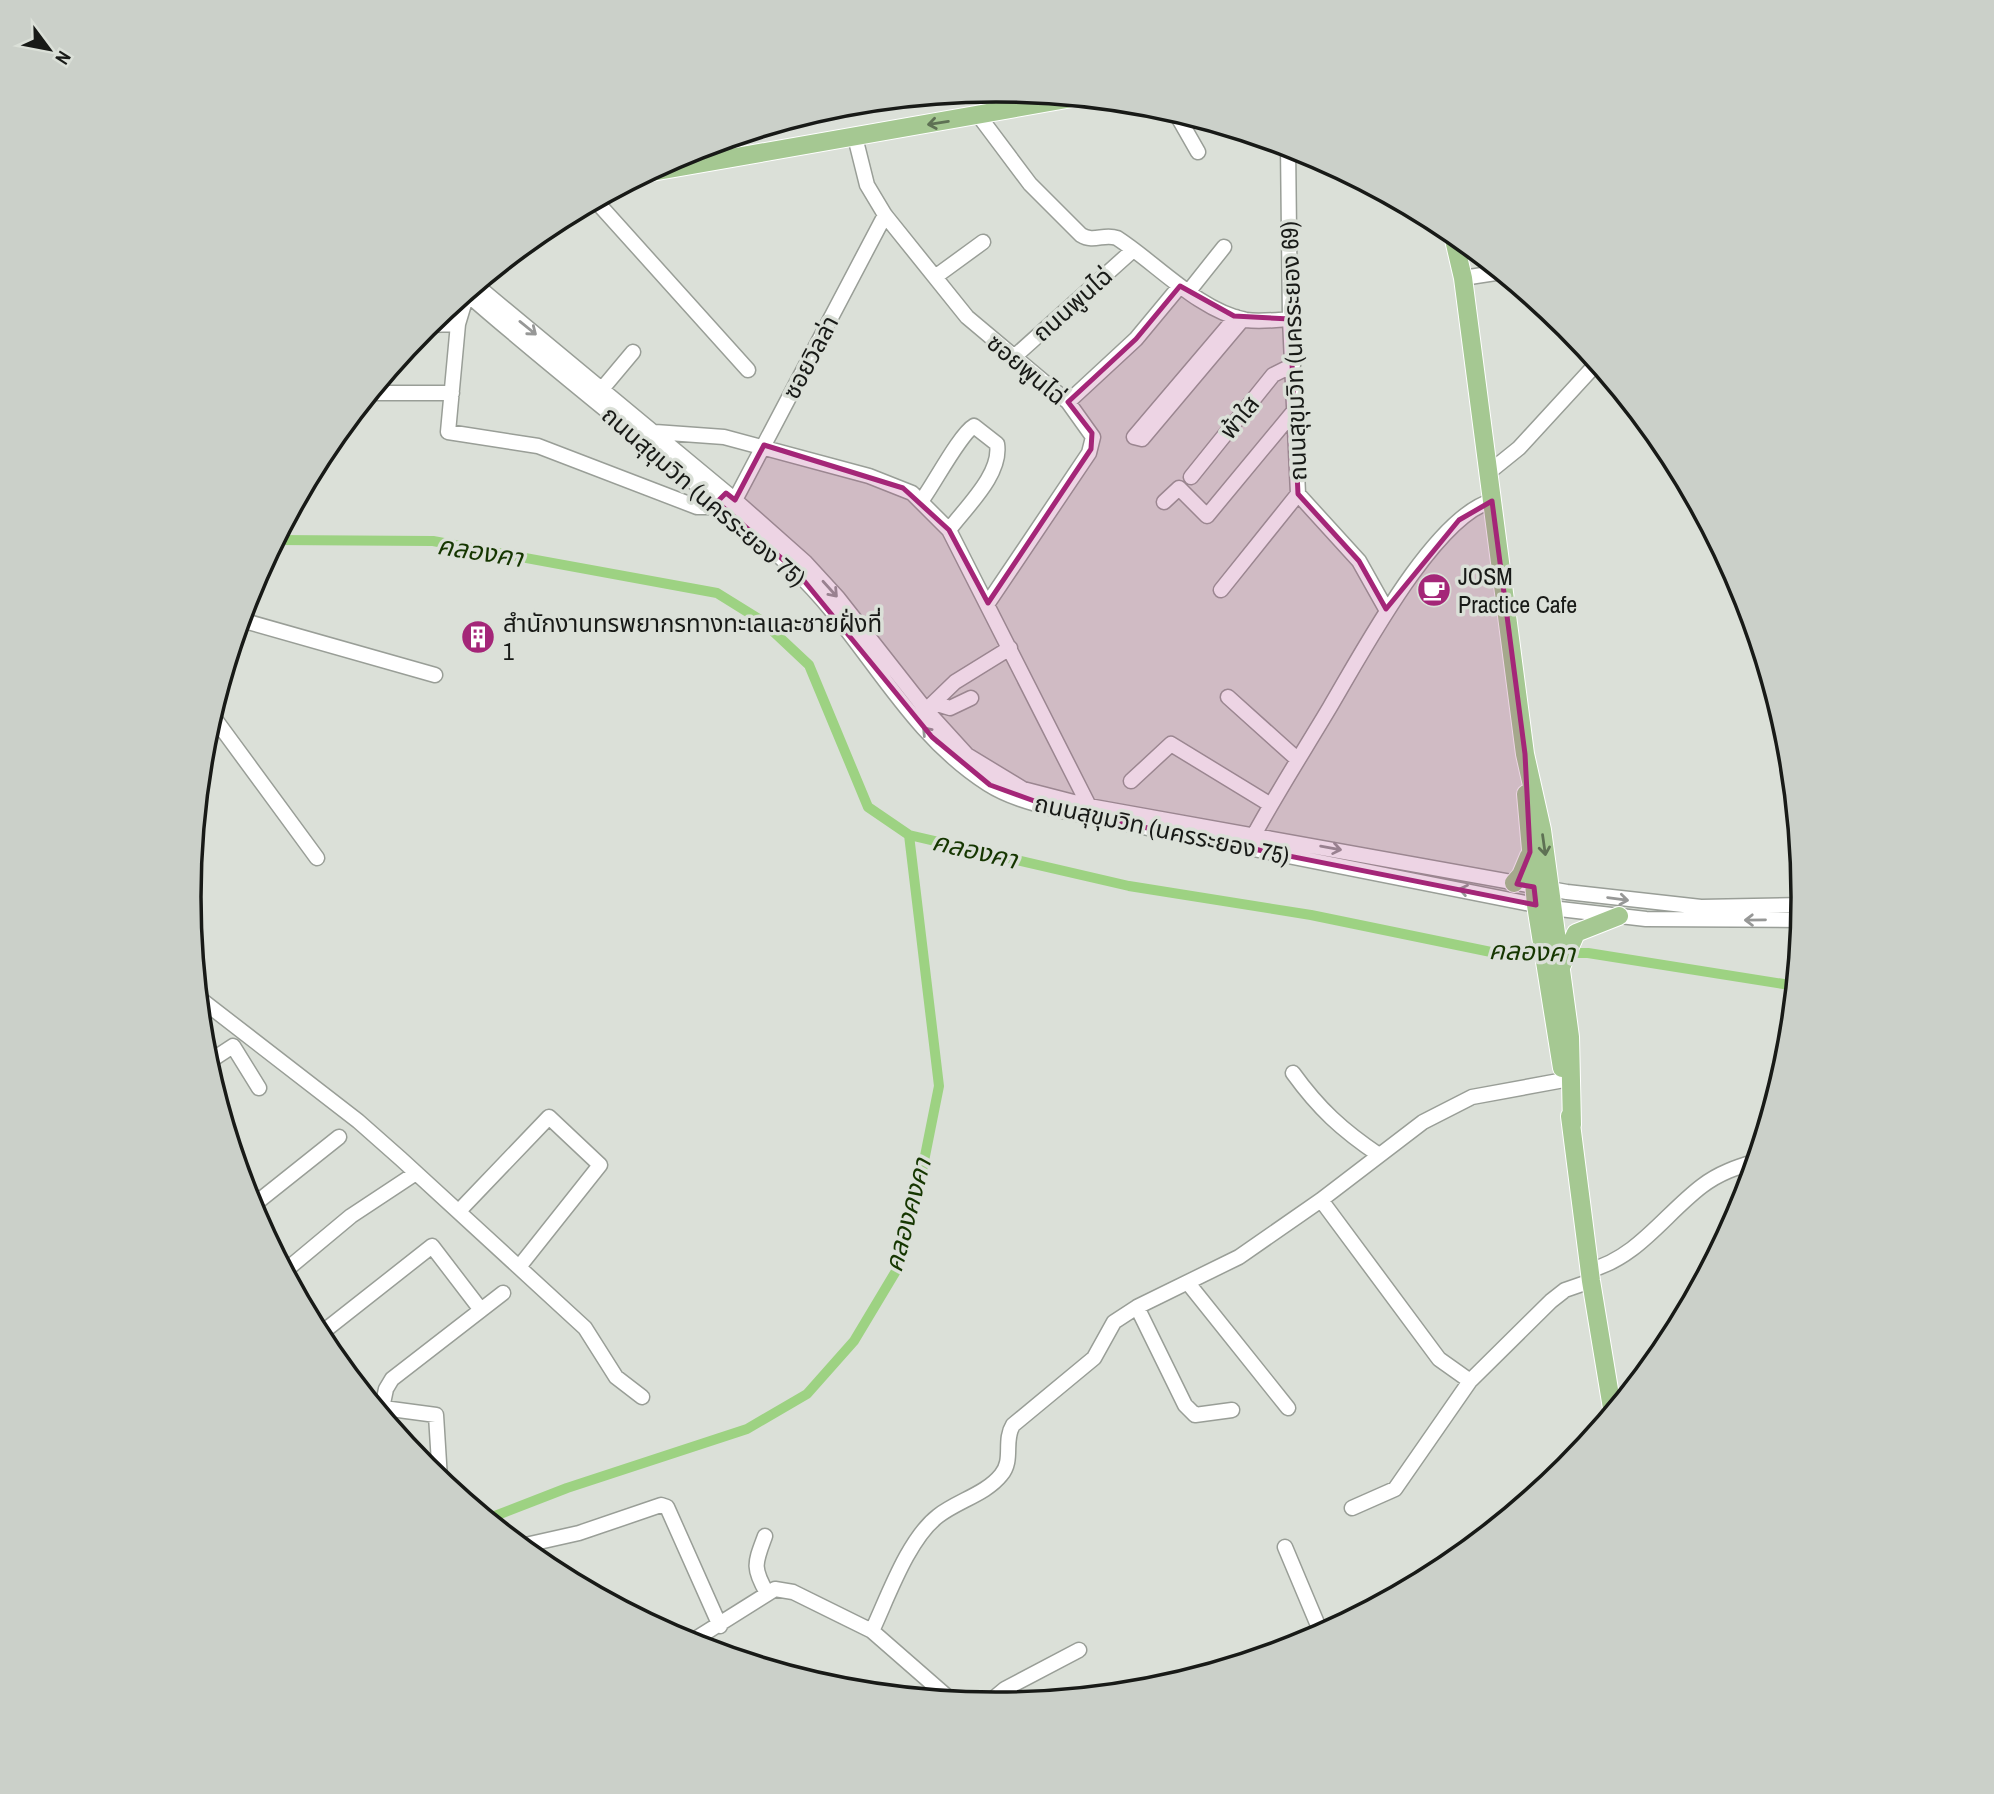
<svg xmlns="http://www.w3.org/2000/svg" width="1994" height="1794" font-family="'Archivo Narrow','Noto Sans Thai',sans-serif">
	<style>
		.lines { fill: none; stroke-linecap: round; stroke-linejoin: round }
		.canal { stroke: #9dd282; stroke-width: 10 }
		.minor-casing { stroke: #999e97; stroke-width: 17 }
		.major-casing { stroke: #fff; stroke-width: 20 }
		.minor { stroke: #fff; stroke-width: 14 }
		.major { stroke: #a5c892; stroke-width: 18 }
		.oneway { stroke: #5e7154 }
		.oneway2 { stroke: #979897 }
		.marked { fill: #a42678; fill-opacity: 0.2; stroke: #a42678; stroke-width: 5; stroke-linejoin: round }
		.labels { text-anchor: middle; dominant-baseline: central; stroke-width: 7; stroke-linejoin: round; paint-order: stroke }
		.street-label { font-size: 24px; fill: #181a17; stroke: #dbe0d8 }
		.poi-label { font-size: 24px; fill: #181a17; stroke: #dbe0d8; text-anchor: start }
		.water-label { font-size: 26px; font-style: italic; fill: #153600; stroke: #dbe0d8 }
		.rim { fill: none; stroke: #181a17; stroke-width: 3.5 }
	</style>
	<rect width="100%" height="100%" fill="#dbe0d8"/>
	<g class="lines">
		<path class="canal" d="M276,540L433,541L717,593L762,621L809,665L868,807L909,835L1129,886L1311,915L1491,952L1547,953
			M1563,953H1588L1796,986
			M487,1519L567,1488L747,1429L807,1394L854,1341L896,1271L920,1181L939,1086L909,835"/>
		<g class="minor-casing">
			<path id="minor" d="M1174,110L1198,152
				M979,116L1030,184L1081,235C1094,243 1104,233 1117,238C1156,263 1199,311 1246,320C1260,322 1276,320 1290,319
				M855,137L867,185L885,215L967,317L1068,402L1093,437L1089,453L988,603
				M1288,145L1290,319L1298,494L1359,561L1386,609
				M595,200L748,370
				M935,277L983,242
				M1463,278L1502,272
				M476,285L735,500L805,562L838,598L926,710L967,755L1023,789L1089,806L1567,892L1701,907L1804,905
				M1189,291L1224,247
				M466,293C573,387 688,472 793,569C864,635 904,731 988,784C1010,798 1036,804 1062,811L1551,908L1646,919L1803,920
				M467,294L458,324L448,432L538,446L697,507H708L722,497
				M1236,317L1134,437L1142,439L1243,319
				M427,325L458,324
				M1013,358L1132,251
				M602,389L633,352
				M370,393H452
				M1068,402L1136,339L1180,286
				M655,432L724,437L869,476L912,493L949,530L1089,806
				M1488,473L1519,448L1598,362
				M1191,477L1273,375L1293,365
				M735,500L885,215
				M922,500C934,484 960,434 974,426L997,444C1002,474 966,507 949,530
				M1164,502L1179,488L1207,516L1294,411
				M1221,590L1298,494
				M241,620L435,675
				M1228,697L1297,759
				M934,703L950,708L971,698
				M926,710L955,682L1010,648
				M212,715L317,858
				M1131,781L1171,744L1271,805
				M1254,835C1278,791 1305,749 1330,707C1361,655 1434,516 1492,501
				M199,998L358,1121L401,1159L585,1328L616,1377L642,1397
				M207,1063L233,1046L259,1088
				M1293,1073C1319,1109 1342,1130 1379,1155
				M1321,1200L1439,1359L1470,1381
				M251,1207L339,1137
				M459,1211L549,1117L600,1165L519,1267
				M1590,1270C1637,1258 1665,1214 1702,1186C1719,1173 1737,1167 1757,1161
				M285,1271L351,1216L416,1173
				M1188,1283L1288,1408
				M1137,1307L1185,1405L1195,1415L1232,1410
				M319,1335L432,1246L481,1310
				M376,1407L436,1415L440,1479
				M382,1408L386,1389L392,1379L503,1293
				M1352,1508L1395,1489L1470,1381L1551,1301L1565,1290L1591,1281
				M765,1536C755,1563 752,1567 767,1593
				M521,1546L579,1533L661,1505L667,1507L720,1626
				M1285,1547L1322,1635
				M872,1631C888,1597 908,1539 938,1516C957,1501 986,1494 1001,1475C1014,1460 1003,1441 1013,1425L1094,1358L1114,1322L1137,1307L1239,1257L1321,1200L1423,1122L1472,1097L1564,1080
				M689,1643L775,1589L793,1592L872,1631L951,1700
				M987,1704L1005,1689L1079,1650"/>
		</g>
		<g class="major-casing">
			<path id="major" d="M837,106L843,104
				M646,173L1078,97
				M1452,231L1463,278L1525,754L1542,830L1570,1037L1572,1125
				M466,293L467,294
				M1526,794L1536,905L1562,1068
				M1514,883L1521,875L1529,856
				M1561,967L1576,933L1619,916
				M1570,1116L1591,1281L1613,1414"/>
		</g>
		<use href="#minor" class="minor"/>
		<use href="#major" class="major"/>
	</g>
	<defs><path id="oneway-shaft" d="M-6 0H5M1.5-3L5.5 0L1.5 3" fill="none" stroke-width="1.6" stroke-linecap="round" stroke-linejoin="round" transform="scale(1.75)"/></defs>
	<g class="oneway">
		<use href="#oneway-shaft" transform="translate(938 123) rotate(171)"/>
		<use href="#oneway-shaft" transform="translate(1544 845) rotate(82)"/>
	</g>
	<g class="oneway2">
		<use href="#oneway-shaft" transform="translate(528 328) rotate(39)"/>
		<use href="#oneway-shaft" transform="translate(830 589) rotate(48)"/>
		<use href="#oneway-shaft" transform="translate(930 735) rotate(-132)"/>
		<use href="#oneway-shaft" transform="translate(1331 848) rotate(10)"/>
		<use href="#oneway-shaft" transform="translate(1469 891) rotate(-168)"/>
		<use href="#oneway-shaft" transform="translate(1618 899) rotate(8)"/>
		<use href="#oneway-shaft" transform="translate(1755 920) rotate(179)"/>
	</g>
	<path class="marked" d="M1180,286L1234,316L1290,319L1298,494L1359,561L1386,609L1459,520L1492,501L1525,754L1530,852L1517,884L1534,887L1536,905L1062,811L990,785L932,737L796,571L717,502L726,493L735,500L764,445L903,488L949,530L988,603L1091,449L1092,433L1068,402L1136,339Z"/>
	<defs>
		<g id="cafe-disc" transform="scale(1.75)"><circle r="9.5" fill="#a42678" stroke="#dbe0d8"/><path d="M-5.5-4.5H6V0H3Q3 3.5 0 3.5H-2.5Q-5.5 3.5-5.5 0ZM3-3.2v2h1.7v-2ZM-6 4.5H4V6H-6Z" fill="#fff"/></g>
		<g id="building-disc" transform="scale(1.75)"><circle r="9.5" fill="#a42678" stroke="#dbe0d8"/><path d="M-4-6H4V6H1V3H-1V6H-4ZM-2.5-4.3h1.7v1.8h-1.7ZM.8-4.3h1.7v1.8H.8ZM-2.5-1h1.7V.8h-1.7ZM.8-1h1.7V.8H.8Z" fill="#fff"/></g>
	</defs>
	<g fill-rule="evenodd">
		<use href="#cafe-disc" x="1434" y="590"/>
		<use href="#building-disc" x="478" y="637"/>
	</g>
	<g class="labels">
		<g class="street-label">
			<text transform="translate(1072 304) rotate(-42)">ถนนพูนไฉ่</text>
			<text transform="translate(1293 351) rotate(-92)">ถนนสุขุมวิท (นครระยอง 69)</text>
			<text transform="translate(810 357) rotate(-62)">ซอยวิลล่า</text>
			<text transform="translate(1027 369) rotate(40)">ซอยพูนไฉ่</text>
			<text transform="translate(1239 417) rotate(-51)">พ้าใส</text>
			<text transform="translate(704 496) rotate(41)">ถนนสุขุมวิท (นครระยอง 75)</text>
			<text transform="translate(1162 829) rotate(12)">ถนนสุขุมวิท (นครระยอง 75)</text>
		</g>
		<g class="poi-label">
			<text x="1458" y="576">JOSM<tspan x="1458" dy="28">Practice Cafe</tspan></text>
			<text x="503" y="623">สำนักงานทรพยากรทางทะเลและชายฝั่งที่<tspan x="503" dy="28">1</tspan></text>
		</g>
		<g class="water-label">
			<text transform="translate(480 551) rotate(9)">คลองคา</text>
			<text transform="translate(975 850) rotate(13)">คลองคา</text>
			<text transform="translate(1532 951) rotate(2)">คลองคา</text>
			<text transform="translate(907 1215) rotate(-75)">คลองคงคา</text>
		</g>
	</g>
	<path d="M0 0H1994V1794H0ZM201 897a795 795 0 1 1 1590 0a795 795 0 1 1-1590 0Z" fill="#cbd0c9" fill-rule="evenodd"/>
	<path class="rim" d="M201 897a795 795 0 1 1 1590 0a795 795 0 1 1-1590 0Z"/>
	<g transform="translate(49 49) rotate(122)" stroke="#dbe0d8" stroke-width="5" paint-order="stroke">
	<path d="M0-5L12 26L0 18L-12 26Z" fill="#181a17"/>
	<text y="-10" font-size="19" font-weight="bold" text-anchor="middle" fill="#181a17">N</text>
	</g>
</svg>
